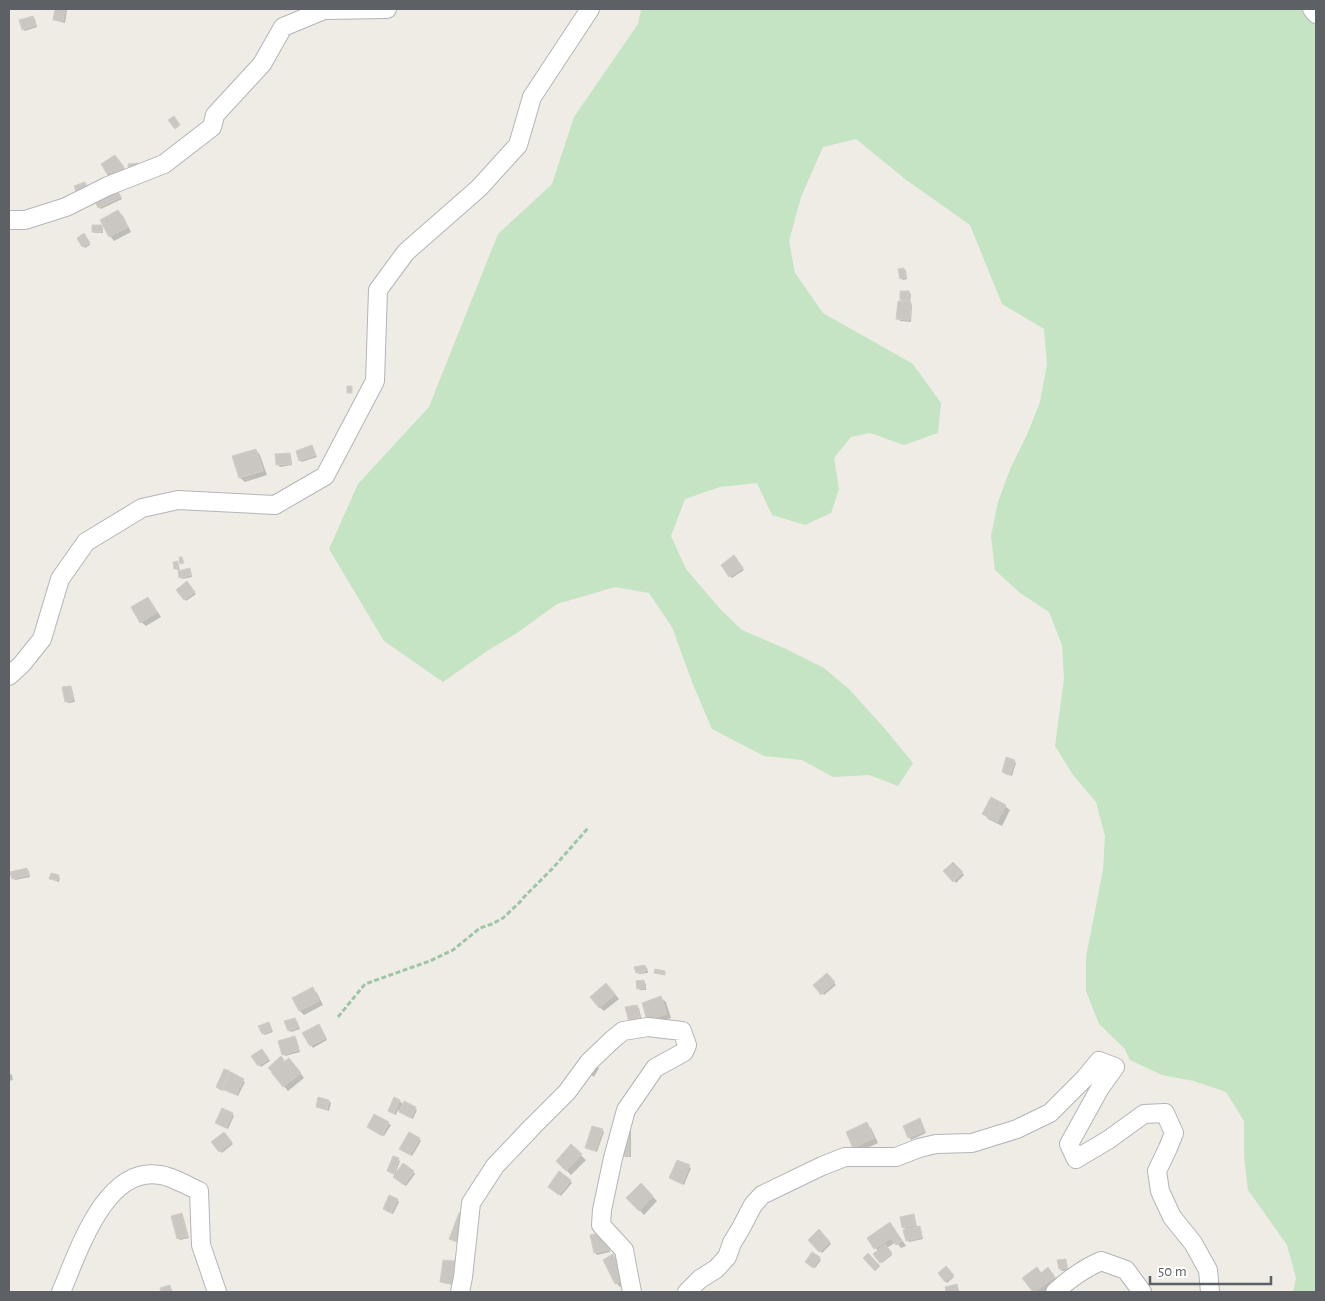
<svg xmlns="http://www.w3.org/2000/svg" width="1325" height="1301" font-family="'Alegreya Sans',sans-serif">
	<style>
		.green { fill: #c4e4c3 }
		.shadow { fill: #0003 }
		.building { fill: #cac7c2; stroke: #d2cdc4 }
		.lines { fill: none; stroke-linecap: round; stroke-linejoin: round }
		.minor-casing { stroke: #b2b5b9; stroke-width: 20 }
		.path { stroke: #9dc5a6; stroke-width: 3; stroke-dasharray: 5 2.5; stroke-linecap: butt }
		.minor { stroke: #fff; stroke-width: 18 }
	</style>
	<rect width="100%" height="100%" fill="#eeece5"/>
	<path class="green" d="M641,9H1316V1292H1293L1296,1278L1287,1245L1248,1190L1244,1156V1121L1226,1092L1194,1081L1162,1075L1130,1060L1124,1048L1099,1024L1086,991V957L1103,870L1105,836L1096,802L1073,775L1055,746L1064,679L1062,645L1049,612L1020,593L995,570L991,536L998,502L1011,467L1027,435L1040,402L1047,364L1044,329L1002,304L970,225L905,179L856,139L823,147L801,197L789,241L795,273L823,313L913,364L941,403L938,433L904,445L870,433L851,437L834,458L839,489L831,513L805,525L772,515L757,483L720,487L685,499L671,536L686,569L721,610L742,630L786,649L824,668L849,689L885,729L913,763L898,786L869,775L833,777L802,760L764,756L712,729L692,682L672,627L649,593L615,587L557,604L517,633L487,651L443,682L384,641L329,549L358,484L429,407L498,234L552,184L574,117L638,24Z"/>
	<path class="shadow" d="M56,9H65L67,10L65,23L57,21L55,19Z
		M33,17L35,19L37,27L25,31L23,29Z
		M117,158L125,170L112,178L110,176Z
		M118,191L122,199L101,209L99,207Z
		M118,211L123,216L131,232L114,241L110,236L101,220Z
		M101,226L103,228V233H95L93,231Z
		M86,237L90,245L85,248L83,246Z
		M904,269L906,271L907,279L903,280L901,278Z
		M909,292L911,294L910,303L912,305L911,322L900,321L898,319L904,303L901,300Z
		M312,446L317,457L302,462L300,460Z
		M256,450L260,455L267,475L245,482L240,478L234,457Z
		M289,454L291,456L292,465L280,467L278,465Z
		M736,559L744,570L732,578L722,565Z
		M177,563L179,565L180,572L189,569L191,571L192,577L182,579L181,577L179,570H177L175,568Z
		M189,585L196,594L186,601L185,599Z
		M148,598L152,603L161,617L146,626L141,622Z
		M70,687L72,689L75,702L68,703L66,701Z
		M1014,761L1016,763L1012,776L1005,774L1003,772Z
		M1005,806L1010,810L1002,826L988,819L984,814Z
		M953,863L964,875L956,883L945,871Z
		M27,870L29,871L30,877L15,880L13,878Z
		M58,876L60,878L59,882L53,880L51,878Z
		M645,966L647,968L648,973L639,974L637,972Z
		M827,975L836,985L824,995L815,986Z
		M644,982L646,984V990H640L638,988Z
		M312,989L317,993L323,1005L304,1015L300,1011Z
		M611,989L619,999L604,1011L599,1007Z
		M661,998L666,1002L671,1018L653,1024L649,1019Z
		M637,1006L639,1008L642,1021L632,1023Z
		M295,1019L297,1021L300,1029L291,1032L289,1030Z
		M269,1023L273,1032L264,1035L263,1033Z
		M321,1028L327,1040L313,1048L304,1034Z
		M295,1038L297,1040L300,1052L285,1056L283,1054Z
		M264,1052L270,1061L261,1067L253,1057Z
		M281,1058L285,1063L294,1064L304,1078L288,1091L269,1068Z
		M594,1064L599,1068L594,1077L590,1074Z
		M229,1072L245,1082L238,1096L224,1089L223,1091L219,1089L217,1087Z
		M9,1073L12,1075L13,1080L9,1081Z
		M319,1099L329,1101L331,1103L329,1111L319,1108L317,1106Z
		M394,1099L400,1101L403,1105L415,1108L417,1110L413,1119L402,1113L398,1110L396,1115L389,1111Z
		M232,1114L234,1116L228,1129L218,1124Z
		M375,1116L391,1125L384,1136L370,1129Z
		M921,1121L926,1133L911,1140L904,1126Z
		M866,1124L871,1128L878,1143L859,1152L854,1147Z
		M629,1128L631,1130V1157H625L623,1155Z
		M602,1130L604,1132L597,1152L589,1149L587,1147Z
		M224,1134L233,1144L222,1153L213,1143Z
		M419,1139L421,1141L412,1156L401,1149Z
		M571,1146L586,1160L571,1175L557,1161Z
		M394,1158L400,1161L395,1175L388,1171Z
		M689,1167L691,1168L684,1185L671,1178Z
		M413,1172L415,1174L406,1186L397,1179Z
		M570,1181L572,1183L561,1196L552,1188Z
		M641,1185L657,1201L644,1215L628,1198Z
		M397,1200L399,1202L393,1214L386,1211Z
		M182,1215L183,1217L189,1238L180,1240L178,1238Z
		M913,1216L915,1218L917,1228H919L921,1230L923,1239L909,1242L907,1240L906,1230L903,1227Z
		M890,1224L894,1228L906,1246L901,1248L896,1242L887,1248L892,1255L882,1263L875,1254L878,1251L868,1238Z
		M819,1231L831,1244L822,1253L809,1240Z
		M607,1235L610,1252L597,1255L595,1253L592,1236Z
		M613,1256L618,1260L629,1283L620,1287L616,1283Z
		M819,1258L821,1260L815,1268L809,1264Z
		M1065,1260L1067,1262L1068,1270L1062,1271L1060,1269Z
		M454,1263L456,1265L453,1285L443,1283L442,1282Z
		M946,1268L954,1277L947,1283L939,1274Z
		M1037,1269L1042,1274L1048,1269L1059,1282L1045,1292H1034L1024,1278Z"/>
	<path class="building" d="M55,9H65L63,21L53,20Z
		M33,16L36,25L22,30L19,20Z
		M174,116L180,125L175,129L168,120Z
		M115,155L124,167L109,177L101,164Z
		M138,163L139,170L129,171L128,164Z
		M85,182L89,192L78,196L74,186Z
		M116,188L121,197L98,208L94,199Z
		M118,210L128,227L109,237L100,220Z
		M92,225H102V232H92Z
		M84,233L90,243L82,247L77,238Z
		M904,268L906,277L900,279L898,269Z
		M900,291H909V301L900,300Z
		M898,301L911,302L910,320L896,319Z
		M347,386H352V393H347Z
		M312,445L316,455L299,461L296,451Z
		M256,449L263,471L239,478L232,456Z
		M290,453L291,464L276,465L275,454Z
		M734,555L743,568L729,577L721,565Z
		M179,557H182L184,563L180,564Z
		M178,561V569H174L173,562Z
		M190,568L191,575L179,578L178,571Z
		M187,581L195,592L184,600L176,590Z
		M148,597L157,612L140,623L131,607Z
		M71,686L73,700L65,702L62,687Z
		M1006,757L1015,760L1010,775L1002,772Z
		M991,797L1006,805L997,822L982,814Z
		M953,862L963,872L953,882L943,871Z
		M27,868L29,875L12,879L10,872Z
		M51,873L59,875L58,880L49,879Z
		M645,965L646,971L636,973L634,967Z
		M655,969L665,971V975L654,973Z
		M827,973L835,982L821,995L813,985Z
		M644,980L645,988L637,989L636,981Z
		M606,983L615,994L599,1008L590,997Z
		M313,987L319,1001L299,1011L292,998Z
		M661,996L667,1014L647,1020L642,1003Z
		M637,1005L640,1019L629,1022L625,1007Z
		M295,1018L298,1027L288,1031L284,1021Z
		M269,1022L272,1030L262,1034L258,1026Z
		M319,1024L326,1038L310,1046L302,1033Z
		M295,1036L299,1050L282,1055L278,1041Z
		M262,1049L269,1059L258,1066L251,1056Z
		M281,1056L284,1060L271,1071L268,1068Z
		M289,1058L301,1073L283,1087L271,1072Z
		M224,1069L230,1071L221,1090L216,1087Z
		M231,1072L244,1079L236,1095L222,1089Z
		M318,1097L329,1100L327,1110L316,1107Z
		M394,1097L400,1100L394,1114L388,1111Z
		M404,1101L416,1107L411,1118L399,1112Z
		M222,1108L233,1113L226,1128L215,1123Z
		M374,1114L389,1122L382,1136L367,1127Z
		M920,1118L925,1131L908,1138L903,1126Z
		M867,1122L874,1138L853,1148L846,1132Z
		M592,1126L603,1129L595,1151L585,1148Z
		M629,1127V1156H621Z
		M224,1132L232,1142L219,1152L211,1142Z
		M409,1132L420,1138L410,1155L399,1149Z
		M571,1144L582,1154L566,1171L556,1161Z
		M393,1156L399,1158L394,1174L387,1171Z
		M677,1160L690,1165L682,1184L669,1178Z
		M403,1163L414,1171L404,1185L393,1177Z
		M559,1171L571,1180L559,1195L548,1187Z
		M641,1183L653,1196L639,1211L626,1198Z
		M389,1195L398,1199L391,1213L383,1209Z
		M182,1213L188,1236L177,1239L171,1216Z
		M459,1213L468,1216L457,1242L449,1239Z
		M914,1214L916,1225L902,1228L900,1217Z
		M890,1222L902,1241L896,1245L891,1238L874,1249L867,1238Z
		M920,1226L922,1237L906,1241L903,1230Z
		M819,1229L830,1242L819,1252L808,1240Z
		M605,1232L609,1250L594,1253L590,1235Z
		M885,1244L892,1253L880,1263L873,1254Z
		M812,1252L820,1257L813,1268L805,1262Z
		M868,1253L880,1266L875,1271L863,1258Z
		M613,1254L625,1279L615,1284L603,1260Z
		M1066,1259L1067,1268L1059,1269L1057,1260Z
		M443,1260L455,1261L452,1284L440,1282Z
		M946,1266L954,1275L945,1282L938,1273Z
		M1037,1267L1041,1273L1048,1267L1055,1277L1035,1292H1033L1022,1278Z
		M957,1284L959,1292H946L945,1287Z
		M170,1285L172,1292H161L160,1288Z"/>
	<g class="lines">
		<g class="minor-casing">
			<path id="minor" d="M1312,9L1316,14
				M9,220H25L66,207L108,186L164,164L212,127L215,115L262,64L283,27L324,10L387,9
				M9,676L22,664L42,639L60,579L86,542L142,508L178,500L275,505L325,476L375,381L378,290L406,252L479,188L518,145L532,97L590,9
				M61,1292C78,1253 105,1165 160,1175C171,1176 188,1186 199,1191L201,1245L217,1292
				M460,1292L463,1277L471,1203L495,1166L533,1126L567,1092L589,1062L612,1040L623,1031L648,1027L682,1031L687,1045L684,1052L655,1068L626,1110L613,1158L602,1210L601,1225L624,1250L632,1292
				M687,1292L700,1279L716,1269L727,1257L732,1243L741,1228L753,1205L762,1195L822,1166L845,1157H896L919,1148L936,1144L972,1143L1017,1129L1050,1113L1085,1078L1099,1061L1115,1067L1100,1088L1069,1144L1076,1159L1108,1140L1144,1114L1165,1113L1174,1133L1168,1148L1157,1171L1160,1191L1172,1217L1193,1243L1208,1270L1210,1292
				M1055,1292C1069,1279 1083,1269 1101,1261L1126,1270L1142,1292"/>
		</g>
		<path class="path" d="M338,1017L365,984L430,961L453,950L480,928L492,924L503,918L520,902L524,897L553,868L588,828"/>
		<use href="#minor" class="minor"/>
	</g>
	<rect width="1325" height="1301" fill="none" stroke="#5d6064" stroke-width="20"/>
	<path d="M1150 1276v8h121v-8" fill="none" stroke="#5d6064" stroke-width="2.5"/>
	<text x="1158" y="1276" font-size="15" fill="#5d6064" stroke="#ffffff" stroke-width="4" paint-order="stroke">50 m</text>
</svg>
